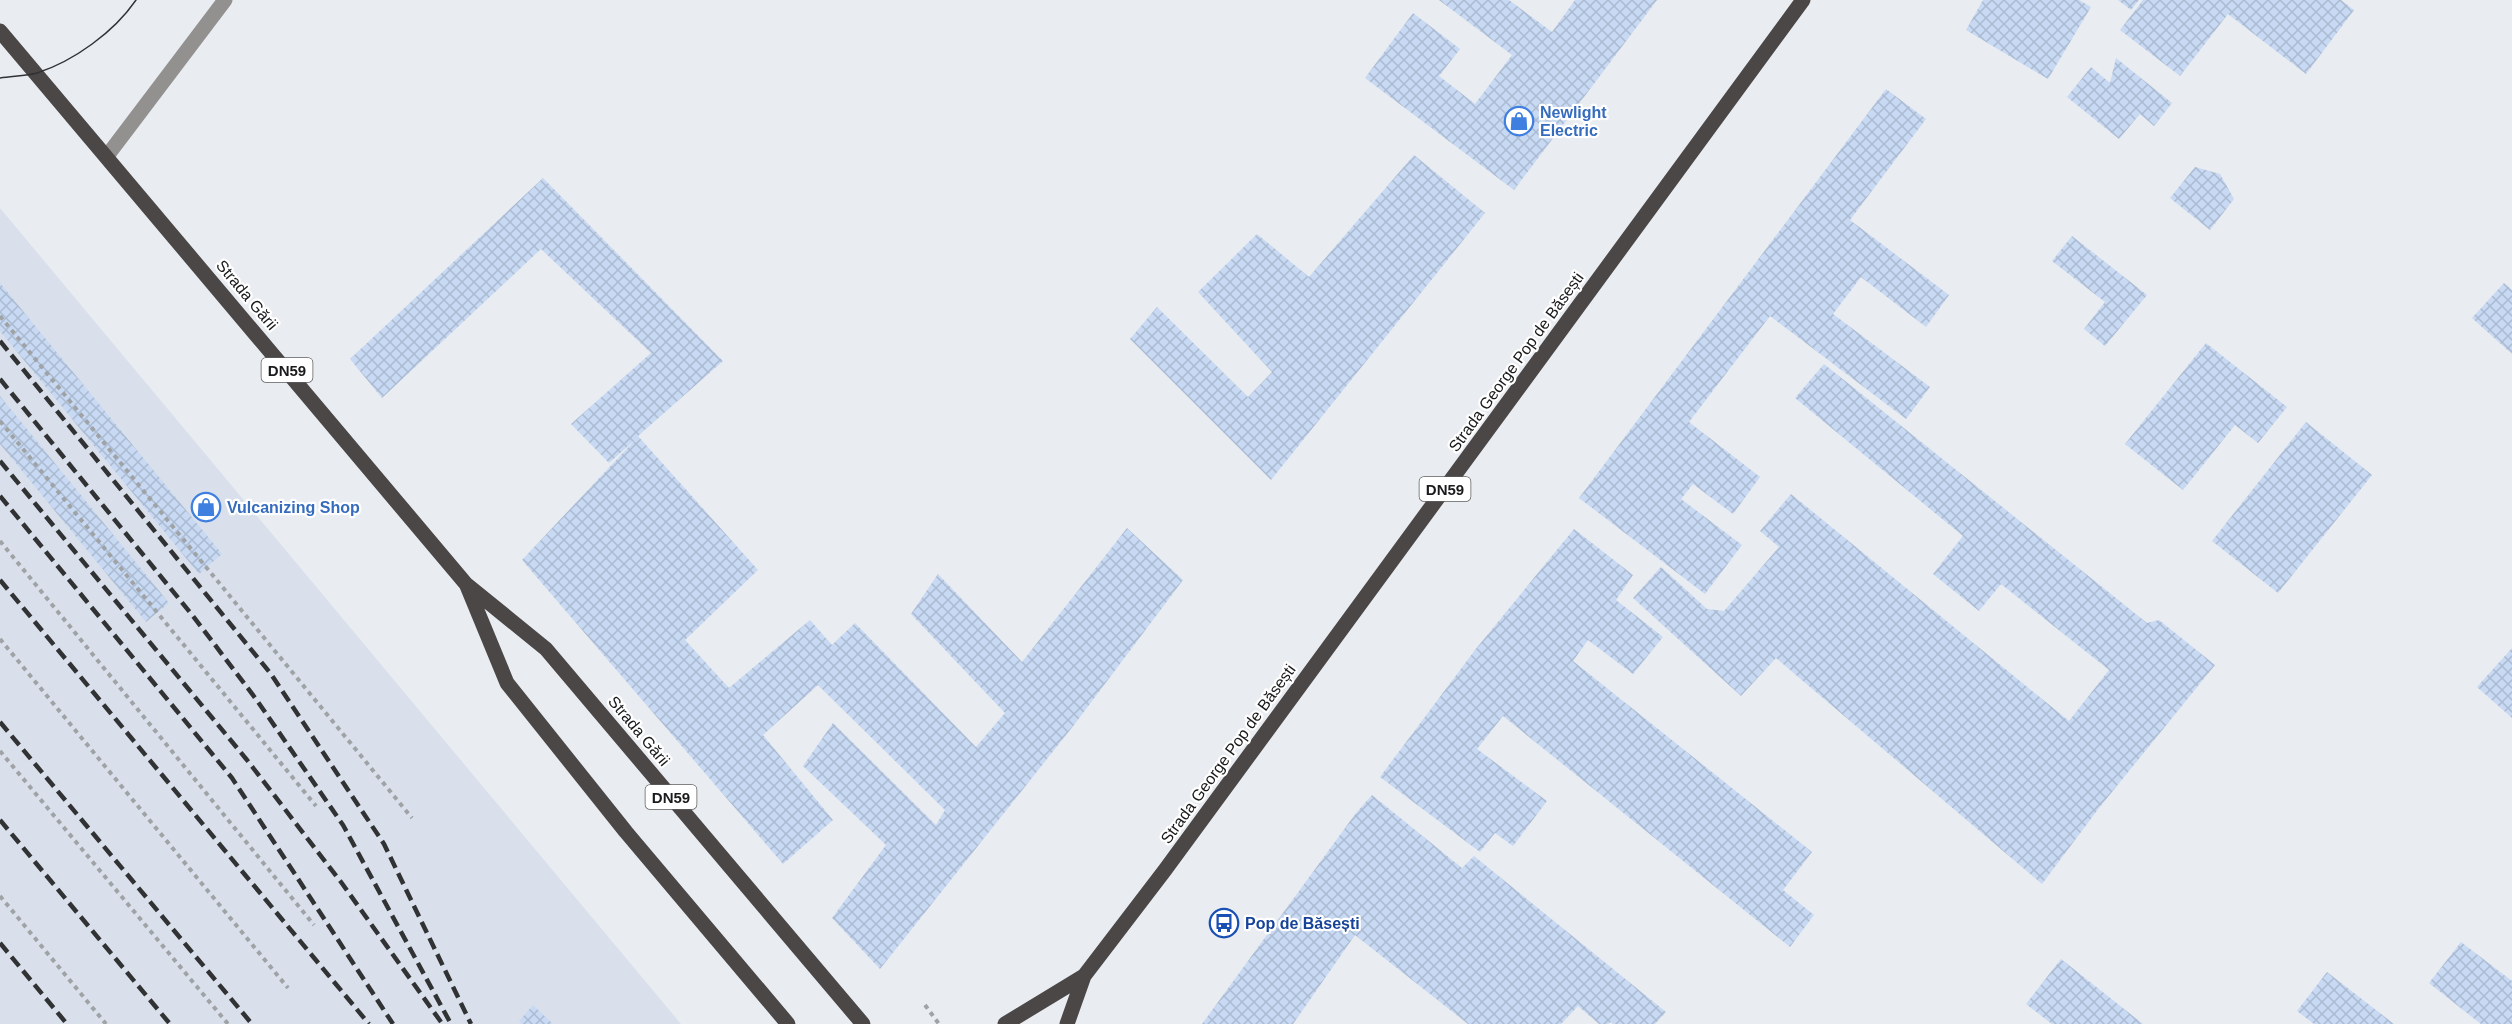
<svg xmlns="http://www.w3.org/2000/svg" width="2512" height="1024" font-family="Arial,sans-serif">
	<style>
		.built { fill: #d9e0eb }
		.building { fill: url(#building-cross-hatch) }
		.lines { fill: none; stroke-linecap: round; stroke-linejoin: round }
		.path { stroke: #a0a3a6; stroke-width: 4; stroke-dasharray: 4.5 4.5; stroke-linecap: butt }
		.lane { stroke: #939190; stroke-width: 15 }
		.primary { stroke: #4b4746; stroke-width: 15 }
		.tram { stroke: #313234; stroke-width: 1.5 }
		.rail { stroke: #313234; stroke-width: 4.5; stroke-dasharray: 12 6; stroke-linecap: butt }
		.labels { text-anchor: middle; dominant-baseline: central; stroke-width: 4.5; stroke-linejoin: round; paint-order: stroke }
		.shield { fill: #fff; stroke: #5e5f5f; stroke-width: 1.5 }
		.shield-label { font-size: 15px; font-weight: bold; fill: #191a1b }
		.shop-label { font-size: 16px; font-weight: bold; fill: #366cbe; stroke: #fff; text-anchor: start }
		.street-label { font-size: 16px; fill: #191a1b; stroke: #fff }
		.transit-label { font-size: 16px; font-weight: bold; fill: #164399; stroke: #fff; text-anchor: start }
	</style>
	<defs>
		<pattern id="building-cross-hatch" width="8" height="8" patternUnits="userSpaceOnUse" patternTransform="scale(1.5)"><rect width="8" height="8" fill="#c7d9f3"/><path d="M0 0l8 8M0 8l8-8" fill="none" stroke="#aabad0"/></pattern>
	</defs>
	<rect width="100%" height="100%" fill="#e9ecf1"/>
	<path class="built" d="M0,208L681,1024H0Z"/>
	<path class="building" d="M1439,0H1509L1552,32L1575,0H1657L1514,190L1365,78L1413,13L1460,49L1439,76L1475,104L1512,55Z
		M1983,0H2079L2091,7L2048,79L1966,30Z
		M2118,0H2139L2131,10Z
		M2143,0H2341L2354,10L2306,74L2228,14L2180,76L2120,30Z
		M2116,58L2172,103L2154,126L2140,114L2119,139L2067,97L2091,67L2110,83Z
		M1886,89L1926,119L1850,220L1949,295L1926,327L1861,277L1833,314L1930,387L1906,419L1770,316L1689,422L1760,477L1733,514L1693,484L1681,499L1742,545L1705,594L1579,498Z
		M1414,155L1485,213L1271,480L1130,339L1157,307L1248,397L1272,372L1198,292L1257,234L1309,277Z
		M2195,167L2220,174L2234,199L2210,230L2170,198Z
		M543,178L723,361L638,436L758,570L685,640L729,688L810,620L832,645L855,623L976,747L1005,713L911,614L938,574L1022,662L1127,528L1183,580L1074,725L880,969L832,918L886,845L803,766L833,723L936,825L945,810L818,685L763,735L833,820L783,864L522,560L636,439L609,463L571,424L651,353L541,249L382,398L350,359Z
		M2072,236L2147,295L2105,346L2084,329L2105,302L2052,261Z
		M0,283L222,554L199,574L0,331Z
		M2504,283L2512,290V354L2472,318Z
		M2206,343L2287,407L2258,443L2235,425L2183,490L2125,444Z
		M1824,364L2147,623L2159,620L2215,665L2099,808L2042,884L1776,658L1741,696L1633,598L1661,567L1707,609L1724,611L1779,547L1760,531L1791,494L2069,721L2109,670L2001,584L1979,611L1933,574L1963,536L1795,398Z
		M0,396L169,603L146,622L0,444Z
		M2306,422L2372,475L2278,593L2212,541Z
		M1574,529L1633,575L1616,600L1663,637L1633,674L1588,640L1573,661L1812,852L1783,890L1814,915L1790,947L1503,716L1477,749L1547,801L1513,846L1495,833L1480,852L1380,777L1475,650Z
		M2512,648V718L2477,687Z
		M1372,795L1462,868L1474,856L1666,1012L1655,1024H1613L1611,1022L1608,1024H1599L1578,1006L1561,1024H1468L1355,935L1293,1024H1202L1356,813Z
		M2461,942L2512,981V1024H2481L2429,983Z
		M2061,959L2143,1024H2052L2026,1004Z
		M2327,972L2394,1024H2314L2297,1011Z
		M533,1005L553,1024H522L519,1021Z"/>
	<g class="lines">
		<path class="path" d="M0,316L412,818
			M0,421L316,806
			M0,541L314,925
			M0,639L288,988
			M0,751L228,1024
			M0,896L106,1024
			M925,1005L939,1024"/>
		<path class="lane" d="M107,156L225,0"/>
		<path class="primary" d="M0,31L466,584L546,649L863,1024
			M467,586L507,683L626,832L788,1024
			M1005,1024L1084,976
			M1067,1024L1084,976L1165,870L1803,0"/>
		<path class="tram" d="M0,78C12,76 26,76 37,73C74,61 114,32 136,0"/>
		<path class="rail" d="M0,341L271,674L384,844L471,1024
			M0,379L193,616L256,699L343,825L451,1024
			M0,461L247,760L341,882L441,1022
			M0,496L232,778L393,1024
			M0,580L369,1024
			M0,722L252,1024
			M0,820L170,1024
			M0,943L67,1024"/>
	</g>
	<defs>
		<g id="shop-ring" transform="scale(1.5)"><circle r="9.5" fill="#fff" stroke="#3f7fe0" stroke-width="1.5"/><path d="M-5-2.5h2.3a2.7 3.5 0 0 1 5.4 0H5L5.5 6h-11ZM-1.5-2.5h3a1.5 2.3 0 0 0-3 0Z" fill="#3f7fe0"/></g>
		<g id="bus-ring" transform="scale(1.5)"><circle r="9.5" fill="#fff" stroke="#1a4fb4" stroke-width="1.5"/><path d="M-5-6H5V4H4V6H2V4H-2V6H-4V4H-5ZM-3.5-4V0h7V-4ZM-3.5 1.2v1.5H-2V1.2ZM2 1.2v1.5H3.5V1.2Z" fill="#1a4fb4"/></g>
	</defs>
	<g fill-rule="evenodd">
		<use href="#shop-ring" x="1519" y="121"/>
		<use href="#shop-ring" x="206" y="507"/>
		<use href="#bus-ring" x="1224" y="923"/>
	</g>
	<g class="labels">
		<g class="shield">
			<rect x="261.5" y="358" width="51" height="24" rx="4.5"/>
			<rect x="1419.5" y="477" width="51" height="24" rx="4.5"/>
			<rect x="645.5" y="785" width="51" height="24" rx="4.5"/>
		</g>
		<g class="shield-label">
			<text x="287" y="370">DN59</text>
			<text x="1445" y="489">DN59</text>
			<text x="671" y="797">DN59</text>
		</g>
		<g class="shop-label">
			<text x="1540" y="112">Newlight<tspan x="1540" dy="18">Electric</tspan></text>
			<text x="227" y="507">Vulcanizing Shop</text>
		</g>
		<g class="street-label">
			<text transform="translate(247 295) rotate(50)">Strada Gării</text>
			<text transform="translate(1516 362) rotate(-54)">Strada George Pop de Băsești</text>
			<text transform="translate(639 731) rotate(50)">Strada Gării</text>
			<text transform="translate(1228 754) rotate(-54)">Strada George Pop de Băsești</text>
		</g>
		<g class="transit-label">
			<text x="1245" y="923">Pop de Băsești</text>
		</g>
	</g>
</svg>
